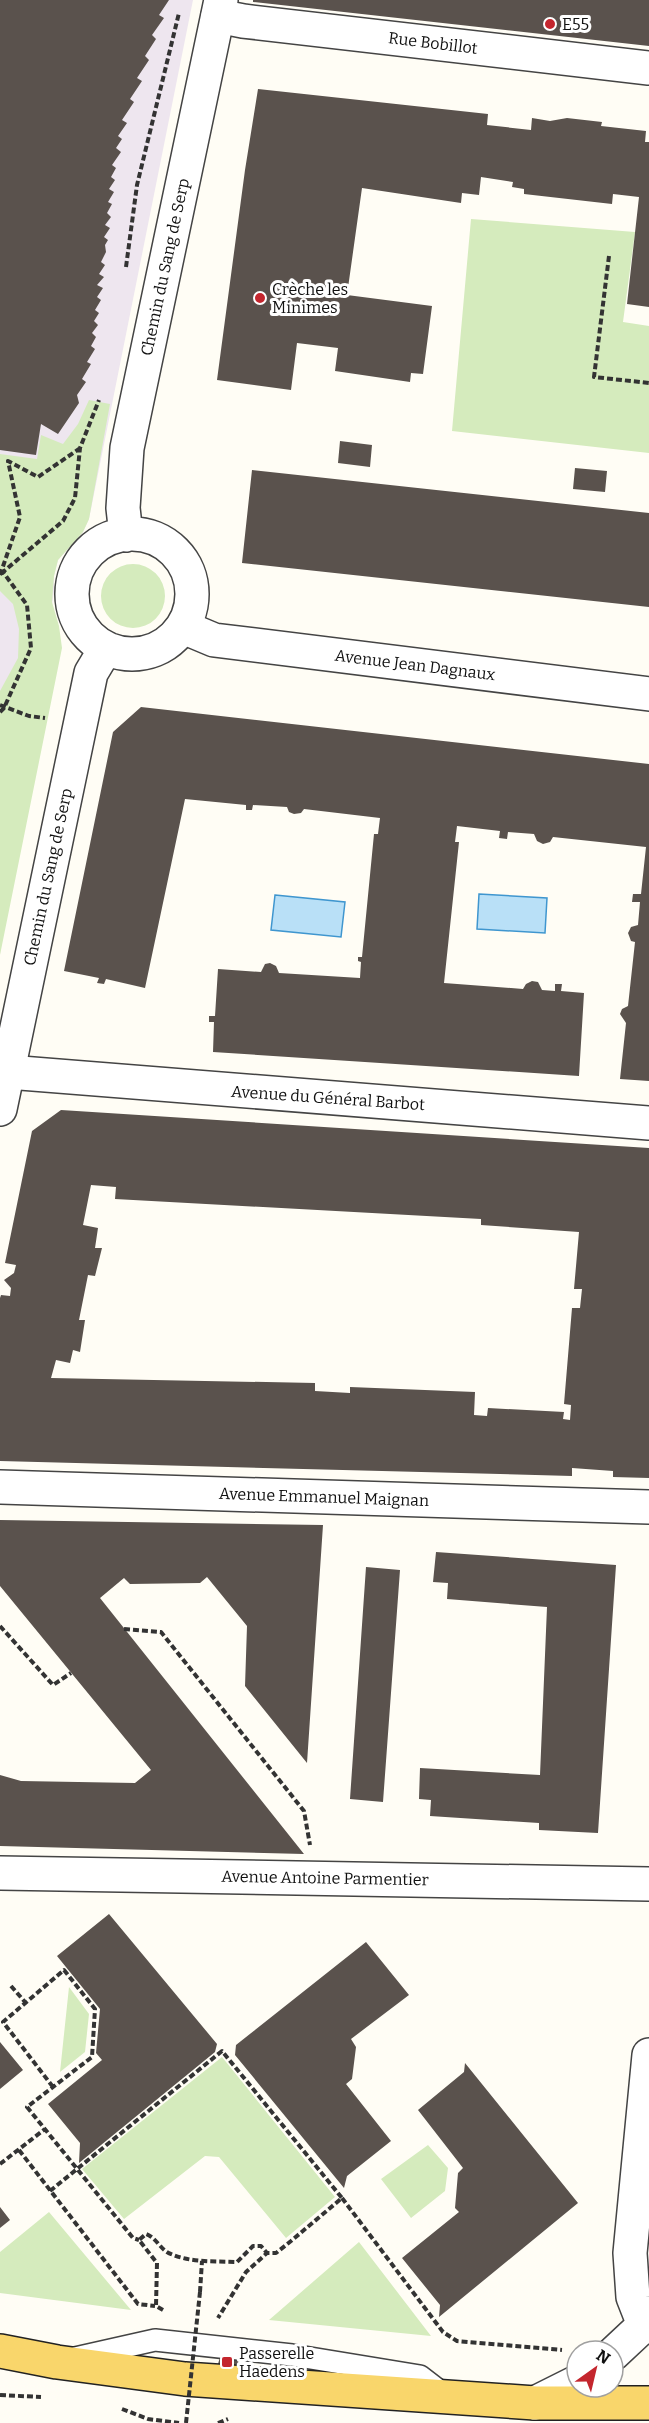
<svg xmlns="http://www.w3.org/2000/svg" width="649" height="2423" font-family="Bitter,serif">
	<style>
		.industrial { fill: #eee6ef }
		.green { fill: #d5ebbd }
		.water { fill: #b9e0f7; stroke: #3f96cf; stroke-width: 1.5 }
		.building { fill: #5a524d; fill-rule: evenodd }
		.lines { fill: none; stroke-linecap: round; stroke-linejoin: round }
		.service-casing { stroke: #444; stroke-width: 24 }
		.minor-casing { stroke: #444; stroke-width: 36 }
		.tertiary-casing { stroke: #444; stroke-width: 36 }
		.primary-casing { stroke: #222; stroke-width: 36 }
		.path { stroke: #333; stroke-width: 4; stroke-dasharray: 6 3; stroke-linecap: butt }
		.service { stroke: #fff; stroke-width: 21 }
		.minor { stroke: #fff; stroke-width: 33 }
		.tertiary { stroke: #fff; stroke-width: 33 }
		.primary { stroke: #f9d66b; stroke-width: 33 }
		.path-bridge { stroke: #333; stroke-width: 4; stroke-dasharray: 6 3; stroke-linecap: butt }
		.poi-dot { fill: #c4262e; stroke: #fff; stroke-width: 2 }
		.labels { text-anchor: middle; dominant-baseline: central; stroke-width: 6; stroke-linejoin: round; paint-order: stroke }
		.poi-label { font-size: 16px; fill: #111; stroke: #fff; text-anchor: start }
		.street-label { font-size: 16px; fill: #111; stroke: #fff }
	</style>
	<rect width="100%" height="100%" fill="#fffdf5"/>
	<path class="industrial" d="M0,0H193L89,519L83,532L58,560L54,576V591L0,954Z"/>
	<path class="green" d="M471,219L635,232L623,322L649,326V453L452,431Z
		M89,400L110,404L89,519L83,532L58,560L54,576L52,602L59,626L62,648L0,955V691L18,658L19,629L13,604L0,591V454L37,459L41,435L63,444L78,424Z
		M101 596a32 32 0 1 1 64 0a32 32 0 1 1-64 0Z
		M69,1987L89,2014L85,2052L60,2072Z
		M222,2057L335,2197L286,2238L219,2157L205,2156L124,2219L82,2169Z
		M428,2145L448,2168L445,2191L411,2218L381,2179Z
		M49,2212L131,2310L0,2293V2252Z
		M359,2242L431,2336L269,2320Z"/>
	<path class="water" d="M479,894L547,898L545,933L477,929Z
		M275,895L345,902L341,937L271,930Z"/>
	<path class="building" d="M0,0H169L159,15L164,18L152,35L156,39L145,56L149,60L137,78L142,81L130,99L134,102L122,120L127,123L118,136L122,139L116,148L121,152L112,165L116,168L111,177L115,180L109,189L114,192L108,202L112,204L107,213L111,217L105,225L110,228L104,237L108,240L105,245L106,252L101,262L105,265L99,274L104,277L97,285L103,288L97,297L101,300L95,310L99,313L94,321L98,325L92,333L96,337L91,346L95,349L87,362L91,364L82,379L86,382L77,395L79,403L58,434L41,424L36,455L0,450Z
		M253,0H649V46L253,2Z
		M258,89L488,114L487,125L531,130L532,118L550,121L567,118L602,122L601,126L646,131L645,142H649V307L627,304L639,197L613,194L612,204L524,194V189L512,187L513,182L481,177L479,195L462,193L461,203L362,188L347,295L432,306L423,374L411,373L410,382L335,371L338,348L297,343L291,390L217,380L245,170Z
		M340,441L372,445L370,467L338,463Z
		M575,468L607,471L605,492L573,489Z
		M252,470L649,513V607L242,563Z
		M141,707L649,764V1081L620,1079L626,1023L620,1014L622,1009L628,1006L635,942L631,941L628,933L631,927L638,925L640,902H632L633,894H641L646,847L553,837L550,842L543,844L537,841L534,834L508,832L507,839L499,838L500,831L457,826L455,842H459L444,983L523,989L526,984L532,981L538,982L542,990L555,991V984H562L561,991L584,993L579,1076L213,1052L214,1022H209V1016H215L218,969L261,972L265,964L270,963L276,966L279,973L360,978L361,962L358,961V957H362L374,834H378L380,818L304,809L301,813L294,814L289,812L287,807L253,805L252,810H246V805L185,799L145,988L106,979L104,984L97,983L99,978L64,971L113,732Z
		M61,1110L649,1148V1478L613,1477V1471L572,1468V1476L0,1461V1298L1,1295L10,1296L11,1288L4,1280L14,1273L16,1265L5,1263L32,1131ZM91,1185L116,1187L115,1199L481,1219V1225L579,1232L574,1289H582L580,1308H572L564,1404L571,1405L570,1420L563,1419L564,1412L488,1408L487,1416L474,1415L475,1392L350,1387V1393L315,1391V1383L51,1378L56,1360L70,1363L73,1350L80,1352L85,1320H79L88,1275L95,1276L102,1248H95L98,1228L83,1225Z
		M0,1520L323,1525L307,1763L245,1686L247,1626L207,1577L200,1583L130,1584L124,1578L100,1598L304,1854L0,1846V1775L21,1781L135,1783L151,1770L0,1586Z
		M436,1552L616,1565L598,1833L539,1830V1823L430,1816L431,1800L419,1799L420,1768L540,1775L547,1607L447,1599L448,1583L433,1582Z
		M366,1567L400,1570L383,1802L350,1799Z
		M109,1914L217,2044L215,2052L79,2163L80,2143L48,2104L102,2060L96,2053L100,2009L57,1956Z
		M366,1942L409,1995L351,2039L356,2047L352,2079L346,2084L391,2141L347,2176L344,2188L235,2055L236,2045Z
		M0,2042L23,2070L0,2089Z
		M465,2063L578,2203L439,2317L440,2305L402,2258L459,2212L455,2208L458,2173L463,2168L418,2110L464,2072Z
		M0,2207L10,2220L0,2228Z
		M220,2357L239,2359L238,2366L218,2364Z"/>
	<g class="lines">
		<g class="service-casing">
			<path id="service" d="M75,2358L155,2340L292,2355L420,2376L446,2396"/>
		</g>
		<g class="minor-casing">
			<path id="minor" d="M218,16L243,21L649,68
				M183,627L214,640L649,694
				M8,1072L649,1123
				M0,1487L649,1507
				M0,1873L649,1884
				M644,2325L633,2297L630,2253L649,2055
				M613,2354L644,2325L649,2327
				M535,2403L577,2382"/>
		</g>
		<g class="tertiary-casing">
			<path id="tertiary" d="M72 594a60 60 0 1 1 120 0a60 60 0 1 1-120 0Z
				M126,535L123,508L127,448L221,0
				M0,1109L91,673L106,648"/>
		</g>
		<g class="primary-casing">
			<path id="primary" d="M0,2351L57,2362L185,2379L535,2403H649"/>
		</g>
		<path class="path" d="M609,256L594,377L649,383
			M126,267L137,185L179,13
			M0,575L20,517L8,461L38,477L79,449
			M0,705L29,716L45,718
			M0,712L4,708L31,648L27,605L3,572L63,521L75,498L80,448L99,400
			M0,1626L53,1685L71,1673
			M124,1629L161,1632L304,1811L310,1845
			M11,1986L25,2002
			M53,2087L3,2022L64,1970L95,2009L92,2057L27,2107L133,2238L139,2240
			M19,2150L138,2304L155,2306
			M0,2164L45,2129
			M50,2191L222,2051L342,2198L291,2241L276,2253H267L246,2272L218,2318
			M342,2198L443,2332L457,2341L562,2350
			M200,2292L202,2261
			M163,2310L156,2306L157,2263L139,2240L146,2234C157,2238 161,2251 171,2254C191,2263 216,2261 237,2262L253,2246H261L267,2253
			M0,2395L41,2397
			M122,2409L148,2419L179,2423
			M218,2423L228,2419"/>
		<use href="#service" class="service"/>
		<use href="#minor" class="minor"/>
		<use href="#tertiary" class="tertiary"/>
		<use href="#primary" class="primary"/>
		<path class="path-bridge" d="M186,2423L200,2292"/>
	</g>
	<g class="poi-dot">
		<circle cx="550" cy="24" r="6"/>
		<circle cx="260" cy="298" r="6"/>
		<rect x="221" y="2356" width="12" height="12" rx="3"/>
	</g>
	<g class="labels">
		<g class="poi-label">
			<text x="562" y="24">E55</text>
			<text x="272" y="289">Crèche les<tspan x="272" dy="18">Minimes</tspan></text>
			<text x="239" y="2353">Passerelle<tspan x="239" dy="18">Haedens</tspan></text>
		</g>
		<g class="street-label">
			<text transform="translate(433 43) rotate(7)">Rue Bobillot</text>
			<text transform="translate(165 267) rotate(-78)">Chemin du Sang de Serp</text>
			<text transform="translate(415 665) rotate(7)">Avenue Jean Dagnaux</text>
			<text transform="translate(48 877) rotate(-78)">Chemin du Sang de Serp</text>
			<text transform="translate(328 1098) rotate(4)">Avenue du Général Barbot</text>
			<text transform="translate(324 1497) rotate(2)">Avenue Emmanuel Maignan</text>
			<text transform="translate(325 1878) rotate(1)">Avenue Antoine Parmentier</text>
		</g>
	</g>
	<g transform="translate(595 2369) rotate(34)"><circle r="28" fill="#ffffff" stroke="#a0a0a0" stroke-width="1.5"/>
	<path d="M0-4.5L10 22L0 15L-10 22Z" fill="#c4262e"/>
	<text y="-9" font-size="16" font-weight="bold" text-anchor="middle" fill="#111111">N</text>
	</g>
</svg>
